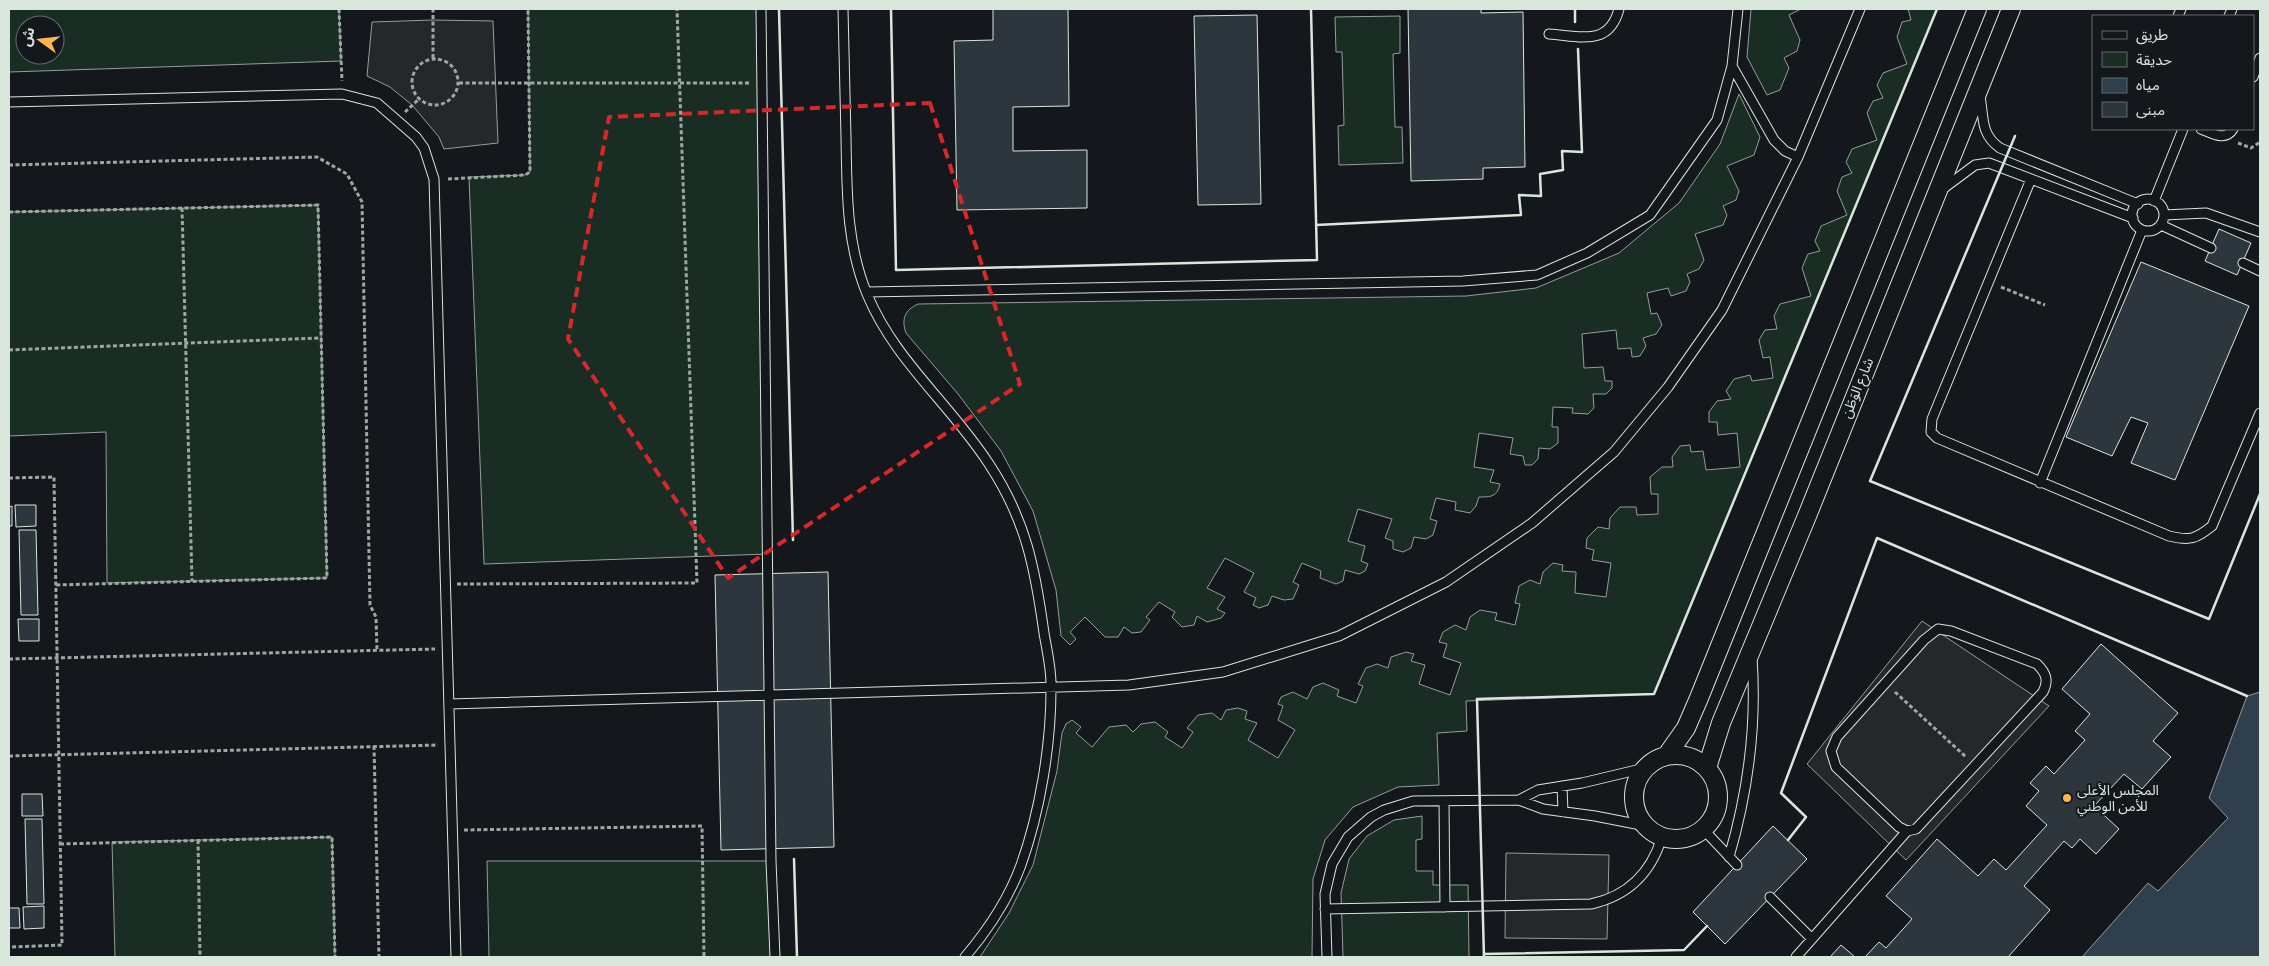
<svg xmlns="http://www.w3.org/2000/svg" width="2269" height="966" font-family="'PT Sans Narrow','Noto Sans Arabic',sans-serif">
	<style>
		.green { fill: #1a2d24; stroke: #939e99; fill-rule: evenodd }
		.parking { fill: #24282b; stroke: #939e99 }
		.water { fill: #2f3f4d; stroke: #939e99 }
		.building { fill: #2c363c; stroke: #d8e6dc }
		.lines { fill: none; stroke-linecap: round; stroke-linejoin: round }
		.service-casing { stroke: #d8e6dc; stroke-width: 11 }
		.minor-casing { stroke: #d8e6dc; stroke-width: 20 }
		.path { stroke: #9da8a2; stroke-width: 3; stroke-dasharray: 4 2.5; stroke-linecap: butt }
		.service { stroke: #14181c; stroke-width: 9 }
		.minor { stroke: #14181c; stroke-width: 18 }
		.wall { stroke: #d8e6dc; stroke-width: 2.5 }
		.marked { fill: none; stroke: #d62828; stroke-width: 4; stroke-dasharray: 10 6; stroke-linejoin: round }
		.poi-dot { fill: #ffb74d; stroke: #14181c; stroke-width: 2 }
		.labels { text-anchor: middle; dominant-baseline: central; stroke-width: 4; stroke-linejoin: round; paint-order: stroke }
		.street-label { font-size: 14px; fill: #d8e6dc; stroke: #14181c }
		.poi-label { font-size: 14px; fill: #d8e6dc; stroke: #14181c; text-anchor: start }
	</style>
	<rect width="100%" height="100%" fill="#14181c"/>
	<path class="green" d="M9,9H339L341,61L9,72ZM25,25H55V55H25Z
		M528,9H761L768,554L484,564L469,177L525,175L530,172Z
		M1751,9H1801L1789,15L1800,40L1797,51L1784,58L1789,68L1780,90L1767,95L1747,57Z
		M1908,9H1937L1654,694L1466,701L1467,731L1437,733L1439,785L1398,787L1353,807L1325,840L1313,879L1312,957H980L1009,913L1033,865L1057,771L1062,733L1066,724L1072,720L1081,727L1076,733L1092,747L1109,727L1126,725L1133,732L1141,724L1155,722L1168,732L1165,737L1182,748L1193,732L1187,728L1198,715L1212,713L1221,720L1226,710L1238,708L1247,711L1245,719L1257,723L1248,740L1278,758L1295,730L1278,720L1283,706L1278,704L1281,697L1293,692L1307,699L1313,687L1323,683L1339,690L1337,696L1356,703L1363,686L1358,684L1366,668L1377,664L1388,668L1391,657L1406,652L1414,654L1411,661L1425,665L1419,684L1450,695L1461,663L1443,657L1447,644L1439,642L1443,632L1455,625L1466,630L1470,617L1480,610L1497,613L1495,620L1515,625L1520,604L1515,603L1519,586L1530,580L1540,584L1543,572L1553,563L1563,565L1562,571L1576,572L1575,593L1606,597L1611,563L1592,560L1594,550L1586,548L1587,538L1598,527L1609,529L1610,518L1620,507H1636L1637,515L1658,514V494H1651L1650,477L1662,467H1673L1672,457L1680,446L1690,445L1691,452L1703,451L1706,470L1740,467L1737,433L1718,435L1717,422H1709V412L1717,401L1731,399L1726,391L1734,379L1750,375L1752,381L1773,378L1770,357L1763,358L1759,340L1765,330L1777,329L1774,316L1780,304L1811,296L1802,268L1808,254L1820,251L1815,241L1821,226L1847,215L1837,191L1842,177L1852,173L1846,162L1852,149L1877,140L1867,113L1873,101L1883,98L1877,85L1883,73L1907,64L1897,37L1902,22L1911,20Z
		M1400,16V53L1393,54L1395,127H1402L1403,163L1339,165L1338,126L1344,125L1342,52H1336L1335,17Z
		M1739,94L1760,137L1754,155L1727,166L1739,191L1736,200L1723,206L1727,215L1723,225L1695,234L1704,260L1699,269L1687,274L1690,282L1686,291L1671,296L1668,288L1647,293L1651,314L1657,313L1662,325L1656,334L1643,338L1646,346L1640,356L1632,357L1631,348L1618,349L1616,330L1582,334L1584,368L1603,367L1605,381H1612V388L1606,394H1593L1594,408L1588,414L1572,413L1573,408L1553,407L1552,427H1558V443L1550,449L1539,448L1538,459L1532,465H1525L1523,456L1510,454L1513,438L1479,433L1474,467L1494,470L1490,482L1500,484C1497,497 1491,497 1479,497L1476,506L1470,513L1455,510L1456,502L1436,498L1430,519L1437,521L1433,535L1426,539L1414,537L1411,548L1403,552L1393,549V541L1385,538L1392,519L1358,509L1348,541L1365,546L1361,561L1368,564L1365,571L1359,574L1345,570L1343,581L1336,584L1320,578L1321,571L1302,563L1293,582L1299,585L1293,599L1284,600L1272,596L1268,605L1259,608L1253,605L1256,598L1244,592L1254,573L1225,558L1207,588L1225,597L1217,609L1225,613L1221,618L1207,622L1197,616L1194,625L1182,627L1172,617L1175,612L1159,602L1146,617L1150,620L1141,632L1132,633L1124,627L1118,637H1105L1085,617L1070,632L1076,639L1070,645L1061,636L1056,590L1033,511L1001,451L958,394L906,333C901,319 905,310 918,304L1466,296L1536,288L1619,253L1679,203L1720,144Z
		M318,205L327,578L107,583L106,432L9,436V212Z
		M1422,816V839L1416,840V871H1433V885H1468L1469,957H1343L1341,893L1349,859L1367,836L1394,820Z
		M332,837L335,957H115L112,842Z
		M487,861H771L774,957H489Z"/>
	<path class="parking" d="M433,20L493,21L498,143L444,149L439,137L412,105L390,87L367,76L372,22Z
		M1922,621L2049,706L1906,860L1807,764Z
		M1506,853L1609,855L1607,939L1505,938Z"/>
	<path class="water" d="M2260,692V957H2082L2148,883L2158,891L2228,818L2209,798L2247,696Z"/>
	<path class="building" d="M993,9H1068L1069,106L1013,107V151L1087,150V208L957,210L954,41L993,40Z
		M1408,9H1481V13L1523,12L1525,167L1483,168V179L1411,181Z
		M1257,15L1261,204L1198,205L1194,16Z
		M2219,229L2251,243L2237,275L2205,261Z
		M2141,262L2249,306L2175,480L2131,463L2148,423L2131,417L2112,456L2066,437Z
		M15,505H36V526L16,527Z
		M12,506V526H9V507Z
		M19,530H36L38,615H21Z
		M828,572L834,847L721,850L715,575Z
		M18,619H39V641H19Z
		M2101,644L2178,713L2153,741L2171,757L2142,789L2124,774L2094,806L2119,829L2096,854L2080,839L2072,848L2064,841L2024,886L2050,910L2008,957H1865L1879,942L1886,948L1912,919L1886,896L1937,839L1978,876L1994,859L2006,870L2047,825L2026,806L2039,791L2030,783L2046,766L2054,774L2085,740L2075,731L2090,714L2062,689Z
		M22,794H42L43,816H22Z
		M25,819H42L44,904H27Z
		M1773,826L1807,859L1725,944L1693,912Z
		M44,906V928L24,929L23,907Z
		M9,908H19L20,928H9Z
		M1841,945L1855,957H1830Z"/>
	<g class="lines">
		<g class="service-casing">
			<path id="service" d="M761,9L771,861L775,957
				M843,9C844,52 845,94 846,137C847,191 846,243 867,294C894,360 951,405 989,464C1026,520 1035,568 1044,633C1047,651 1052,671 1051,689C1051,745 1040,812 1021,865C1009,898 987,931 965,957
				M2178,16L2181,9
				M2229,16L2232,9
				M1549,34C1580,36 1609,47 1619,9
				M1732,66L1774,140L1785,151L1798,157
				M2253,77L2260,58
				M1980,96C1984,117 1980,134 2000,148L2138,204
				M9,102L342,94L377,103L416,137L424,148L434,179L456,957
				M2201,129C2212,133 2225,142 2233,129
				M2031,179L1932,419L1931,432L1937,438L2169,536C2190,541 2196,539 2212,526L2260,413
				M1940,191L1975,165L1989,163L2133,218
				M2132 215a16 16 0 1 1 32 0a16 16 0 1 1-32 0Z
				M2154,201L2183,129
				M2164,215L2206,213L2260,232
				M2161,225L2211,248
				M2243,263L2260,271
				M866,292L1463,281L1537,275L1587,253L1650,215L1717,120L1732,66L1738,9
				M2040,483L2142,230
				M1938,629L1951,631L2037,664C2046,673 2049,680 2043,692L1916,829L1907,831L1899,827L1836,767L1831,751L1837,737L1924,640Z
				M449,704L1129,685L1223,672L1339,636L1446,582L1532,523L1614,452L1668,387L1722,310L1798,157L1860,9
				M1562,786L1563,812
				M1519,800L1538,790L1582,783L1645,768
				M1444,801L1445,907
				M1703,829L1737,865
				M1729,857C1748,792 1757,727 1752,658
				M1770,897L1812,939
				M1325,909L1591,904C1628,896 1651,873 1662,837
				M1327,957L1325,894L1332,864L1348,837L1371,817L1384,810L1413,801L1519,800L1543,809L1595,816L1646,826
				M1796,957L1907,831"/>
		</g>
		<g class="minor-casing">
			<path id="minor" d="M1634 797a42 42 0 1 1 84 0a42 42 0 1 1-84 0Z
				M1667,755L1686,728L1699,698L1977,9
				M1707,768L1721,723L1807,516L2011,9"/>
		</g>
		<path class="path" d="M339,9L342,81
			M433,58V9
			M412 82a23 23 0 1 1 46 0a23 23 0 1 1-46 0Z
			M459,83H750
			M405,112L419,99
			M2238,143L2251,148L2260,142
			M9,165L317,157L347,174L362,202L370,605L376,617L377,650
			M448,179L525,175L530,172L528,9
			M182,208L192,581
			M9,212L318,205L327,578L55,585
			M2001,287L2045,305
			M9,350L321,338
			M9,478L54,477L62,945L9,947
			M457,584L697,583L677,9
			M9,659L435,649
			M1895,692L1966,757
			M374,746L379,957
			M9,756L438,745
			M464,830L702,826L704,957
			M198,840L200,957
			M60,844L332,837L335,957"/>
		<use href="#service" class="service"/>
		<use href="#minor" class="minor"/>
		<path class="wall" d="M779,9L793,540
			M891,9L896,270L1317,260L1311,9
			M1575,22V9
			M2015,136L1870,481L2209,619L2260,494
			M1316,225L1521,215L1519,195L1541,196L1540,174L1563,170L1562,151L1582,152L1578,49
			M1788,840L1806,817L1781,793L1877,538L2247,696
			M794,859L797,957
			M1484,954L1684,950L1707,926
			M1484,957L1477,699L1654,694L1937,9"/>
	</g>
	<path class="marked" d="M930,103L1020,384L728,578L568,339L609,117Z"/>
	<circle class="poi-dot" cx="2067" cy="798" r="5"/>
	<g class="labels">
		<g class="street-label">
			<text transform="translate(1857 388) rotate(-68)">شارع الوَطَن</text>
		</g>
		<g class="poi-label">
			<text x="2077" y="790">المجلس الأعلى<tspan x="2077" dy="16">للأمن الوطني</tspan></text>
		</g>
	</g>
	<rect width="2269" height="966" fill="none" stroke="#d8e6dc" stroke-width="20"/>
	<rect x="2092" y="15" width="162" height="115" fill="#14181c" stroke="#626a69"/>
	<rect x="2102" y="31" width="25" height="8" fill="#14181c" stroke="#626a69"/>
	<text x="2136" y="40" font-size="15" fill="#d8e6dc">طريق</text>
	<rect x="2102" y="52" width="25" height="15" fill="#1a2d24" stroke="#626a69"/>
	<text x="2136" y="65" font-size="15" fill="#d8e6dc">حديقة</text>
	<rect x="2102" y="78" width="25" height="15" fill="#2f3f4d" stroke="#626a69"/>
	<text x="2136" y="90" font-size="15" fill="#d8e6dc">مياه</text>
	<rect x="2102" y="102" width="25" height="15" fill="#2c363c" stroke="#626a69"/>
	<text x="2136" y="115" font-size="15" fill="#d8e6dc">مبنى</text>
	<g transform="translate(40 40) rotate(285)"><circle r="24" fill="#14181c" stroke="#626a69"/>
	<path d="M0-4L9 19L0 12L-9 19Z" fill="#ffb74d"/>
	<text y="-8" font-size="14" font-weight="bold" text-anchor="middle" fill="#d8e6dc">ش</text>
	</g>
</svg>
